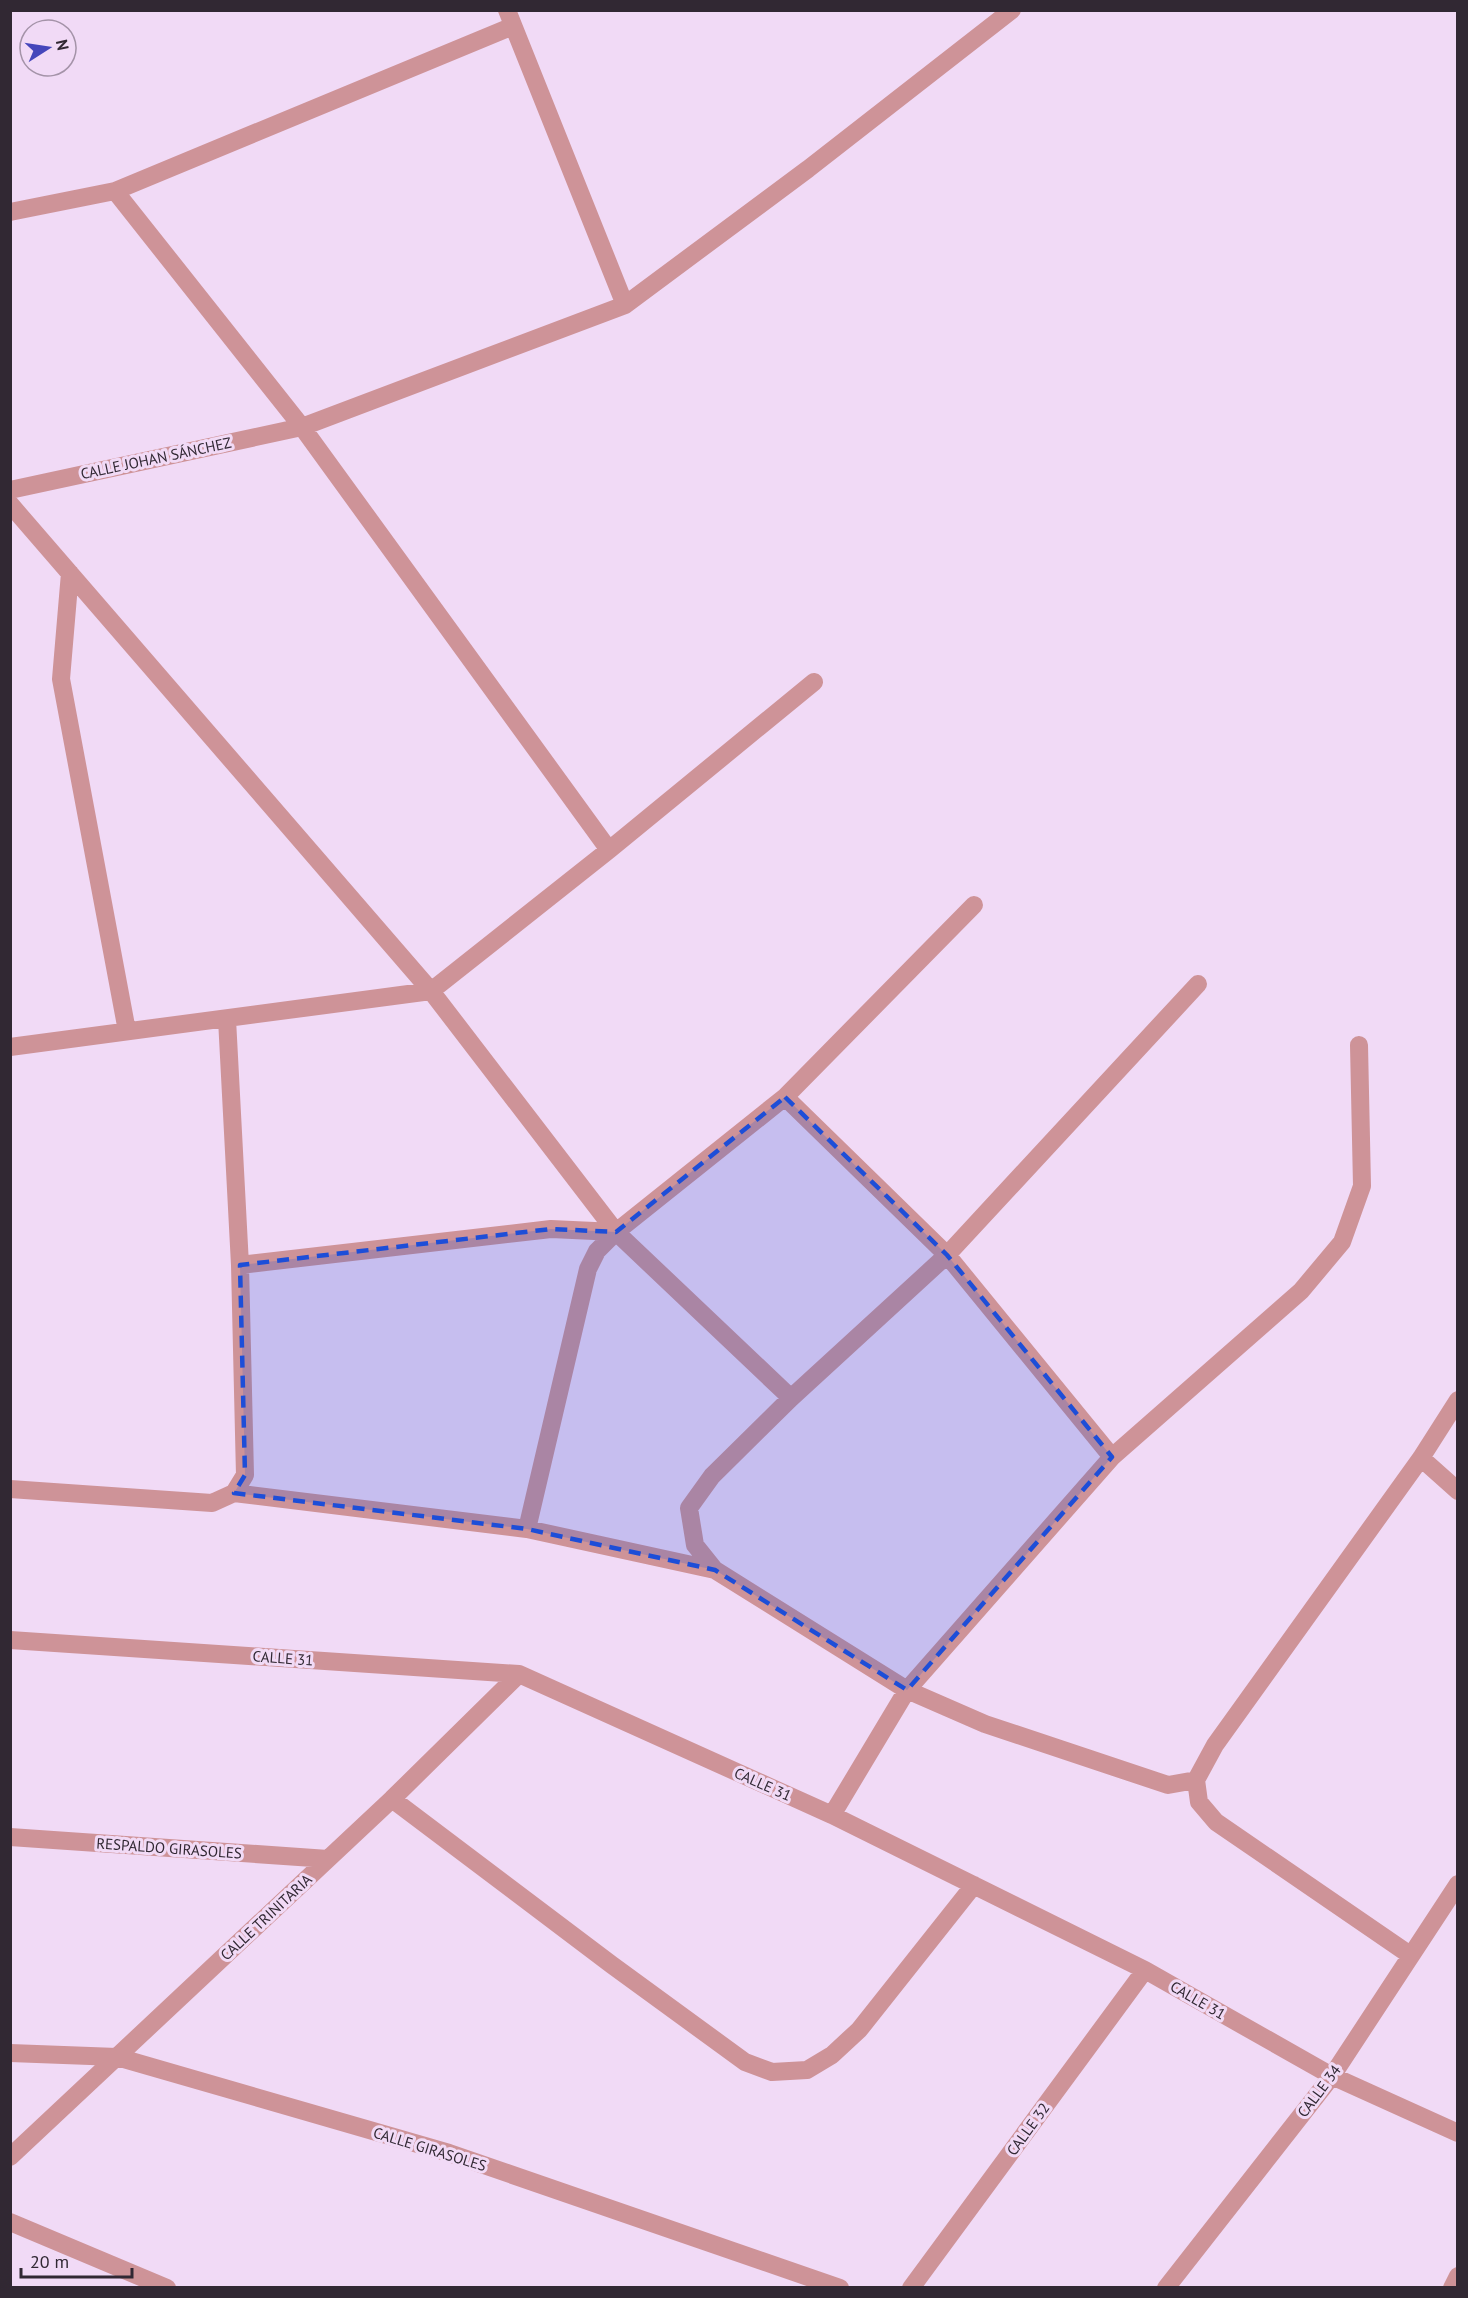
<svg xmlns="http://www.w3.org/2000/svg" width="1468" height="2298" font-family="'PT Sans',sans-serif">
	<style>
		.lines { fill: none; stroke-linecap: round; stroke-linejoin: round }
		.street { stroke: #ce9398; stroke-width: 18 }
		.marked { fill: #1d4ed8; fill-opacity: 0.2; stroke: #1d4ed8; stroke-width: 4.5; stroke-dasharray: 12 8; stroke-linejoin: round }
		.labels { text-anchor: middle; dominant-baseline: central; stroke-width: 6; stroke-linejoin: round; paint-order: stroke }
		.street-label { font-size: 15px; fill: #312833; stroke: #f1daf6 }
	</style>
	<rect width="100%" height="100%" fill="#f1daf6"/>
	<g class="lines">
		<path class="street" d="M507,10L625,305
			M115,191L302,427L609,850
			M10,212L115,191L513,26
			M10,490L302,427L625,305L808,169L1012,10
			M10,504L431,991L616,1232L785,1097L974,905
			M70,573L61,679L127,1031
			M10,1047L431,991L609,850L814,682
			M785,1097L947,1255L1112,1457
			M240,1265L551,1229L616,1232L791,1398
			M1421,1458L1458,1491
			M10,1489L212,1503L234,1493L245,1475L240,1265L227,1019
			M234,1493L527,1529L715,1570
			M527,1529L588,1269L597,1251L616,1232
			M10,1640L519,1674L832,1815L1145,1970L1332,2076L1458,2133
			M1196,1780L1168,1785L985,1724L907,1690L715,1570L695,1545L689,1508L712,1476L791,1398L947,1255L1198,984
			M392,1799L612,1965L745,2062L772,2072L807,2070L832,2055L859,2030L974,1885
			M832,1815L907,1690L1112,1457L1301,1291L1342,1242L1362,1186L1359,1045
			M10,1837L328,1859
			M1410,1955L1216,1822L1199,1802L1196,1780L1215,1745L1421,1458L1458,1400
			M10,2053L117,2057L449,2153L840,2288
			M10,2157L392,1799L519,1674
			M10,2222L167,2288
			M911,2288L1145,1970
			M1166,2288L1332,2076L1458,1884
			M1452,2288L1458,2276"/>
	</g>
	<path class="marked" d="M785,1097L947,1255L1112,1457L907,1690L715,1570L527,1529L234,1493L245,1475L240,1265L551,1229L616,1232Z"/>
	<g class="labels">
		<g class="street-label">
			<text transform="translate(156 458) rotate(-12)">CALLE JOHAN SÁNCHEZ</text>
			<text transform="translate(283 1658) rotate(4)">CALLE 31</text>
			<text transform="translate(763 1784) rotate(24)">CALLE 31</text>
			<text transform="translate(169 1848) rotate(4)">RESPALDO GIRASOLES</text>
			<text transform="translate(266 1917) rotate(-43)">CALLE TRINITARIA</text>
			<text transform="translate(1198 2000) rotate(30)">CALLE 31</text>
			<text transform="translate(1319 2091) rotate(-53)">CALLE 34</text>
			<text transform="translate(1028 2129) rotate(-54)">CALLE 32</text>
			<text transform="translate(430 2149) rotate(17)">CALLE GIRASOLES</text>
		</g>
	</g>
	<rect width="1468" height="2298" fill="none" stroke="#312833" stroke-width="24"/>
	<g transform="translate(48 48) rotate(78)"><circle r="28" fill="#f1daf6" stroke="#a493a8" stroke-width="1.5"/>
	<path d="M0-4.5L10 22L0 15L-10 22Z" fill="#4546bb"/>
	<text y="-9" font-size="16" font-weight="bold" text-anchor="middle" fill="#312833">N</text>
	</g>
	<path d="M21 2268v9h111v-9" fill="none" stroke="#312833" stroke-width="3"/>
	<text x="30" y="2268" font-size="18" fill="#312833" stroke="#f1daf6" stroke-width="4.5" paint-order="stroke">20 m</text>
</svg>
